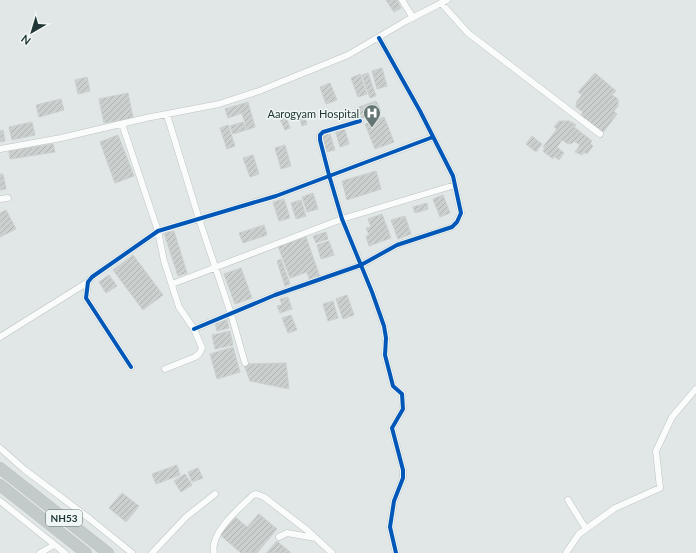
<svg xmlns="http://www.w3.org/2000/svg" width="696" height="553" font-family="Lato,sans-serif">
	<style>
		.building { fill: url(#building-hatch); stroke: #cad0cf }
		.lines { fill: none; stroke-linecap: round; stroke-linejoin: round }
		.minor-casing { stroke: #bec3c3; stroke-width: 7 }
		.trunk-casing { stroke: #bcc3c3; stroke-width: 12 }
		.minor { stroke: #fafbfb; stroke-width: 6 }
		.trunk { stroke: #c3caca; stroke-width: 11 }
		.cycleway-casing { stroke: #eff6f4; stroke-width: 6 }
		.cycleway { stroke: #0057b8; stroke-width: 4 }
		.labels { text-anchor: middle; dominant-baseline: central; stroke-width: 3; stroke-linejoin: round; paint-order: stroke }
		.shield { fill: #eff6f4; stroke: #5f7070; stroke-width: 1 }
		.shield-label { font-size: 10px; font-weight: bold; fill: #213737 }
		.poi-label { font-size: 11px; fill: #213737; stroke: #eff6f4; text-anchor: end }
	</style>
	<defs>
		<pattern id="building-hatch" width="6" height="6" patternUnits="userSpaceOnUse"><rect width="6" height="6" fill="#cbd0cf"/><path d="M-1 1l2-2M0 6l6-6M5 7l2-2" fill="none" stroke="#aeb3b2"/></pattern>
	</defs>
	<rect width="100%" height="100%" fill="#e1e7e6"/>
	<path class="building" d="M386,0H397L401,8L394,12Z
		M382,68L387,86L377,89L372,71Z
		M368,73L376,96L370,98L362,75Z
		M595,73L616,91L612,95L618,99V106L614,111L617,114L602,134L580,117L583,112L576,107L577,101L582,95L578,92Z
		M360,74L367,94L358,97L351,78Z
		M87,77L90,91L78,94L75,80Z
		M330,83L337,100L326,104L320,87Z
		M128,93L133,118L104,123L99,99Z
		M61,99L64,110L39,117L36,105Z
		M376,101L381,111L362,118L361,114L358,115L356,108Z
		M248,102L255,127L247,130L242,113L228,118L225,109Z
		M285,115L290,128L285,130L279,117Z
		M304,115L307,124L302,126L299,116Z
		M384,117L394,142L375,149L365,124Z
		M559,121H569L576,125L574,127L592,141L590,143L593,146L587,154L584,152L582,155L575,152L580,145L574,141L571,144L569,143L568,144L562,140L557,147L564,153L559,160L554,156L553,159L543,151L545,148L543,147L557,129L554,127Z
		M32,122L35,135L12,140L9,127Z
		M243,122L246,130L233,134L230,126Z
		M228,125L235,146L227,149L220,128Z
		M344,127L349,144L340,147L335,130Z
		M3,130L5,141L0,142V131Z
		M329,131L335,150L326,152L320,134Z
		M118,135L134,176L115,183L100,142Z
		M532,136L542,144L536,152L526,144Z
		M53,144L55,152L10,159L9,151Z
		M285,145L291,166L281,169L275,148Z
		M253,155L259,174L250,177L243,158Z
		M376,171L381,189L347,200L342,181Z
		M0,174H3L6,189L0,190Z
		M313,193L318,209L307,212L302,197Z
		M443,195L450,213L440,217L433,199Z
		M284,199L290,218L279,221L273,202Z
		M301,200L306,216L296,219L291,203Z
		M427,203L428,209L415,213L413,207Z
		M6,210L16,229L0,237V213Z
		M382,214L391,238L369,246L366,236L369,235L366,228L371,227L368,219Z
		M405,216L411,234L398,239L391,220Z
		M264,225L267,235L243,243L239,233Z
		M174,231L187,273L178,276L164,233Z
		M326,232L328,239L316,243L313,236Z
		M306,237L320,277L310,281L307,272L290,278L278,246Z
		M329,241L334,255L321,259L317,245Z
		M133,255L163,295L143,310L113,270Z
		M281,259L290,284L285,286L277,261Z
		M241,268L252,298L235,304L224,274Z
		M109,275L117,286L106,293L99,282Z
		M347,295L354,315L343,319L336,299Z
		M288,297L292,309L280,313L277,306L282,305L280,299Z
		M333,301L338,318L328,321L323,304Z
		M291,315L297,330L288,333L282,318Z
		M227,320L229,328L217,331L215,323Z
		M230,331L233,345L215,349L212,335Z
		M233,347L240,372L217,379L210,354Z
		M286,363L289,389L250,381L244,364Z
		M177,465L180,475L156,484L152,474Z
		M198,468L203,478L192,482L188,472Z
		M185,474L192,485L181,492L174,481Z
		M122,493L139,506L126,522L109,508Z
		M259,514L277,529L257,553H241L219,534L234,516L247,527Z
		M277,541L291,553H266Z"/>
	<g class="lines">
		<g class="minor-casing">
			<path id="minor" d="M402,0L413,18
				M441,3L468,33L600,134
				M167,115L199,219L231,314L245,363
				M360,121L323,132L320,135V140L329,175L342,219L372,292L384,326L386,338L385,355L393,386L402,394L403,409L392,428L403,470V478L394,501L390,527L396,553
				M122,124L158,231L164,261L179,307L194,329L202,348L199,354L195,357L165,369
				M0,149L61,138L146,118L219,104L259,91L348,55L406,21L447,0
				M0,199L8,198
				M172,284L342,219L455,185
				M194,329L275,295L361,265L397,245L452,227L457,222L461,213L453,176L420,111L379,38
				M0,337L88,282
				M131,367L86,298L88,282L92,277L158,231L276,196L433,137
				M0,448L25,470L90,519L132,553
				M568,500L586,529
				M0,501L65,553
				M279,537L287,533L316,538
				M40,553L54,545
				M152,553L186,517L215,494
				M214,553C209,533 240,508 253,495L256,494L264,497L307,530L332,553
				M566,553L579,534L615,508L660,488L656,451L672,417L696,389"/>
		</g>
		<g class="trunk-casing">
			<path id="trunk" d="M0,468L108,553
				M0,485L86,553"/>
		</g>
		<use href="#minor" class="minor"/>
		<use href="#trunk" class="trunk"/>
		<g class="cycleway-casing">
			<path id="cycleway" d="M360,121L323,132L320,135V140L329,175L342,219L372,292L384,326L386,338L385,355L393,386L402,394L403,409L392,428L403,470V478L394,501L390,527L396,553
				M194,329L275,295L361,265L397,245L452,227L457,222L461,213L453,176L420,111L379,38
				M131,367L86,298L88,282L92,277L158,231L276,196L433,137"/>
		</g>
		<use href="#cycleway" class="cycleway"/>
	</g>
	<defs>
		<g id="hospital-pin" transform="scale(0.9)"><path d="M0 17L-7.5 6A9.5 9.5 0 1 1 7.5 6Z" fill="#647574" stroke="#eff6f4"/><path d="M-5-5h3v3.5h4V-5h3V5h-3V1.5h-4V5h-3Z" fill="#fff"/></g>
	</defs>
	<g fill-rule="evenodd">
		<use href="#hospital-pin" x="372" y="113"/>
	</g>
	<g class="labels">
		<rect class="shield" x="46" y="510" width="36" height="16" rx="3"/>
		<g class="shield-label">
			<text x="64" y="518">NH53</text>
		</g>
		<g class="poi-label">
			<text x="359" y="113">Aarogyam Hospital</text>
		</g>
	</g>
	<g transform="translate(32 32) rotate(218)" stroke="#eff6f4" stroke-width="3" paint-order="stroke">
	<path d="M0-3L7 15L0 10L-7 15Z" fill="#213737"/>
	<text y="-6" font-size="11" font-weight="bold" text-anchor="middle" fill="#213737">N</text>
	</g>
</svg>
